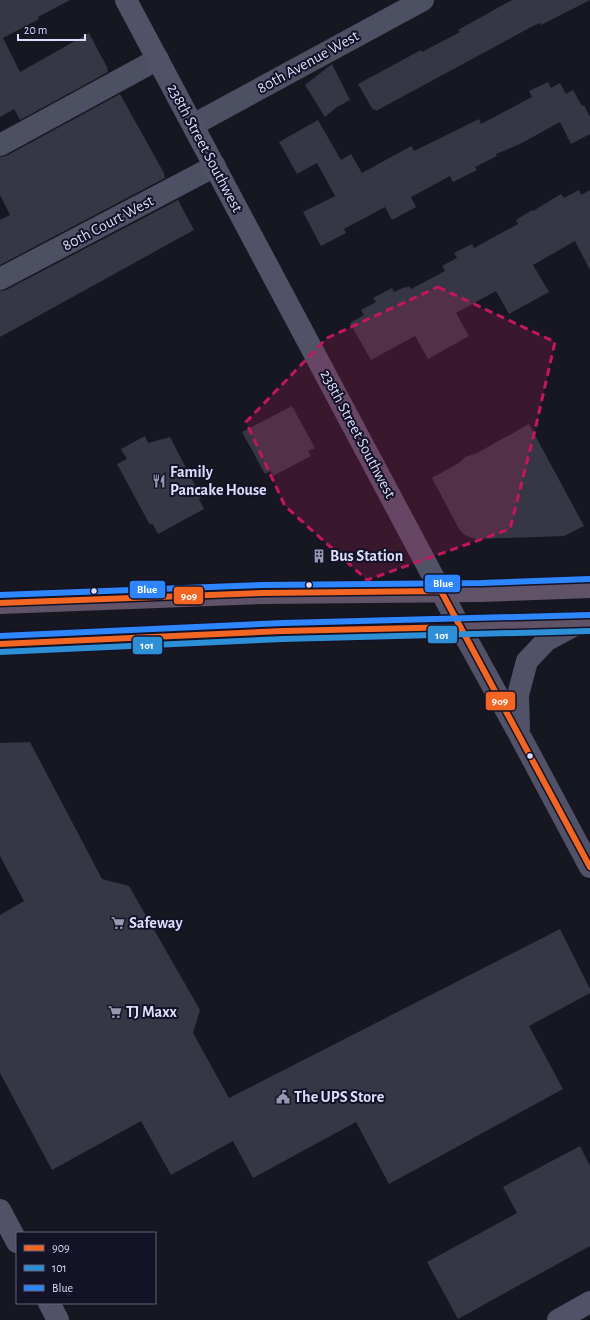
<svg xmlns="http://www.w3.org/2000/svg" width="590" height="1320" font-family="'Alegreya Sans',sans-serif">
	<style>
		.building { fill: #363644 }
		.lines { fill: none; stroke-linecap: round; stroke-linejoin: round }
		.street { stroke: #4d4f62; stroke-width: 22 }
		.secondary { stroke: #515268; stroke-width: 22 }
		.highway { stroke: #605267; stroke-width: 22 }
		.bus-1-casing { stroke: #131227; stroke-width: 9 }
		.bus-2-casing { stroke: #131227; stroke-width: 9 }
		.bus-3-casing { stroke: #131227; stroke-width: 9 }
		.bus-1 { stroke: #f26522; stroke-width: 6 }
		.bus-2 { stroke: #2d90d6; stroke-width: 6 }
		.bus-3 { stroke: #2d86ff; stroke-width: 6 }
		.marked { fill: #c2185b; fill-opacity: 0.2; stroke: #c2185b; stroke-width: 3; stroke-dasharray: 8 5; stroke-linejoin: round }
		.bus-dot { fill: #dcdcfc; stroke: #131227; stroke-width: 1.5 }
		.labels { text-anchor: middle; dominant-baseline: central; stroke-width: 4; stroke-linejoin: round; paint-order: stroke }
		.street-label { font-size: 16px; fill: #dcdcfc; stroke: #131227 }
		.poi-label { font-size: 16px; font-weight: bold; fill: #dcdcfc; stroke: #131227; text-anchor: start }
		.line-badge { stroke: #131227; stroke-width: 1.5 }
		.badge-label { font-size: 11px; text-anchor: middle; font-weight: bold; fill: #fff }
	</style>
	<rect width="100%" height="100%" fill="#171722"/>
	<path class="building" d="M0,0H70L38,17L39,19L3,38L20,72L89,33L108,69H107L108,72L20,120L14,109L0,117Z
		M512,0H590L541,25L540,23L533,26L376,111L375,109L373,110L358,84L421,50L422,52L460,32L458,30Z
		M332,64L350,100L337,107L325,117L305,85Z
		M548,82L551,88L560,83L566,94L573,90L582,106L584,105L590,117V134L571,144L560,122L520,144L496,154L497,156L475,167L477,170L453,182L450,176L411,197L416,207L392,220L385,207L344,229L346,233L321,246L303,212L335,196L317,163L297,174L279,142L318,120L341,160L351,154L362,173L411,146L414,151L479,119L481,124L532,97L529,91Z
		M120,94L165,175H164L165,178L0,265V220L10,215L0,195V157L6,156Z
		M579,190L581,195L590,190V270L575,241L533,265L549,292L509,314L496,291L456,313L469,336L428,359L415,336L371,360L350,323L364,315L361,310L376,302L373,298L392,288L394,292L405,287V288L409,286L411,289L445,271L442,266L457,258L454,253L472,244L474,248L518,224L516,220L532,210L533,211L561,194L564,198Z
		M178,200L194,230L0,337V291L6,290Z
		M292,406L315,448L308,451L311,456L273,476L271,471L265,474L242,432Z
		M529,424L584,526L564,536L477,539L472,538L465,535L459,529L432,478L459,463L465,457L477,453Z
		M145,436L148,443L170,437L201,497L199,499L204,509L158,534L152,523L150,525L117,464L127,459L121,449Z
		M30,742L102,879L129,886L200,1010L193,1033L229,1098L560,929L590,989V993L529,1026L563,1089L389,1184L356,1122L253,1178L233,1141L171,1175L141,1121L52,1170L0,1073V915L24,901L0,856V743Z
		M580,1146L590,1166V1246L458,1319L427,1262L517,1213L503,1187Z"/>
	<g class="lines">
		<path class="street" d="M193,125L423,0
			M0,145L158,59
			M0,279L215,166"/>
		<path class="secondary" d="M126,0L460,627L519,734L590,867
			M519,729L518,695L527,661L547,640L577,624
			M0,1210L17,1242
			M49,1303L58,1320
			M558,1320L590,1302"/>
		<path class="highway" d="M0,603L263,593L481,591L590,587
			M0,644L283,631L590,623"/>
		<g class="bus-1-casing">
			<path id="bus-1" d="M0,603L263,593L441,591L590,867
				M0,644L283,631L460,627"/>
		</g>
		<g class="bus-2-casing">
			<path id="bus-2" d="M0,652L283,639L590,631"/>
		</g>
		<g class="bus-3-casing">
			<path id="bus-3" d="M0,595L263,585L481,583L590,579
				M0,636L283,623L590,615"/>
		</g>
		<use href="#bus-1" class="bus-1"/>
		<use href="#bus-2" class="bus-2"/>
		<use href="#bus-3" class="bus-3"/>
	</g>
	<path class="marked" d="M438,287L555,342L535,430L510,529L367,580L285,506L246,422L327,338Z"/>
	<defs>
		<g id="restaurant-bare" transform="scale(1.08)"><path d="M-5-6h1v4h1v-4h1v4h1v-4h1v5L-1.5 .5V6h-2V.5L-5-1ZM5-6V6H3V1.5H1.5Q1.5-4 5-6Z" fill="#9797b0" stroke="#131227" stroke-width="2.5" paint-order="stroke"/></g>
		<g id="building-bare" transform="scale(1.08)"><path d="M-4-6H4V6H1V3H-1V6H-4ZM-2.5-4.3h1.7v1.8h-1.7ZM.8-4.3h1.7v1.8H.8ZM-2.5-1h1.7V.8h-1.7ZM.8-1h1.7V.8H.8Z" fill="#9797b0" stroke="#131227" stroke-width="2.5" paint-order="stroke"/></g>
		<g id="supermarket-bare" transform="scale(1.08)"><path d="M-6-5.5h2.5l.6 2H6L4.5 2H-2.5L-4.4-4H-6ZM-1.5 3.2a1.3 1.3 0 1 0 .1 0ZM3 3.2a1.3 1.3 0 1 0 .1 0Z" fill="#9797b0" stroke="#131227" stroke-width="2.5" paint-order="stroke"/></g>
		<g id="civic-bare" transform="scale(1.08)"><path d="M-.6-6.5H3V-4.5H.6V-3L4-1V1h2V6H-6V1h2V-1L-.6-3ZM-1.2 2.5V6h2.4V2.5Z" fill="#9797b0" stroke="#131227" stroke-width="2.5" paint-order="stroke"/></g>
	</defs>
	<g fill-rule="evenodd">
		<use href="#restaurant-bare" x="159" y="481"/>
		<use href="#building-bare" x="319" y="556"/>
		<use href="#supermarket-bare" x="118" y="923"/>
		<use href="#supermarket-bare" x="115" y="1012"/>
		<use href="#civic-bare" x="283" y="1097"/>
	</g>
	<g class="bus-dot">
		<circle cx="309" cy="585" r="3.5"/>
		<circle cx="94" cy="591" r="3.5"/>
		<circle cx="530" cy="756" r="3.5"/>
	</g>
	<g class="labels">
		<g class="street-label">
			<text transform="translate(308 62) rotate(-29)">80th Avenue West</text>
			<text transform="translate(205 148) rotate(62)">238th Street Southwest</text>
			<text transform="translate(108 223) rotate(-28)">80th Court West</text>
			<text transform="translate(358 434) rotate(62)">238th Street Southwest</text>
		</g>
		<g class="poi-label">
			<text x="170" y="472">Family<tspan x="170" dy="18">Pancake House</tspan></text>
			<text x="330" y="556">Bus Station</text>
			<text x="129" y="923">Safeway</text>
			<text x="126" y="1012">TJ Maxx</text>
			<text x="294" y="1097">The UPS Store</text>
		</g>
	</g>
	<g class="line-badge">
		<rect x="424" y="574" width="37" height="19" rx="4" fill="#2d86ff"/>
		<rect x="129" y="580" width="37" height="19" rx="4" fill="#2d86ff"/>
		<rect x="173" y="586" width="31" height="19" rx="4" fill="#f26522"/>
		<rect x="427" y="625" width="31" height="19" rx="4" fill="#2d90d6"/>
		<rect x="132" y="636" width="31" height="19" rx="4" fill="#2d90d6"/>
		<rect x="485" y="691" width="31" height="20" rx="4" fill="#f26522"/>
	</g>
	<g class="badge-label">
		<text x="443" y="587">Blue</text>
		<text x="147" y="593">Blue</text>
		<text x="189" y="600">909</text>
		<text x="442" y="639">101</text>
		<text x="147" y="649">101</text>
		<text x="500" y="705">909</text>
	</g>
	<rect x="16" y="1232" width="140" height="72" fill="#131227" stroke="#63637c"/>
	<rect x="24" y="1245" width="20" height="6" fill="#f26522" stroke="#63637c"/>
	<text x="52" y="1252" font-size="12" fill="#dcdcfc">909</text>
	<rect x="24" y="1265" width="20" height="6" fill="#2d90d6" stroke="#63637c"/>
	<text x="52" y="1272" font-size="12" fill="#dcdcfc">101</text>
	<rect x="24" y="1285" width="20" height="6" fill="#2d86ff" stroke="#63637c"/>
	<text x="52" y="1292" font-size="12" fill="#dcdcfc">Blue</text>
	<path d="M18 34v6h67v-6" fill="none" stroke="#dcdcfc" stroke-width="2"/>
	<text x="24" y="34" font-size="12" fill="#dcdcfc" stroke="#131227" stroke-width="3" paint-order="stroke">20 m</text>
</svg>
